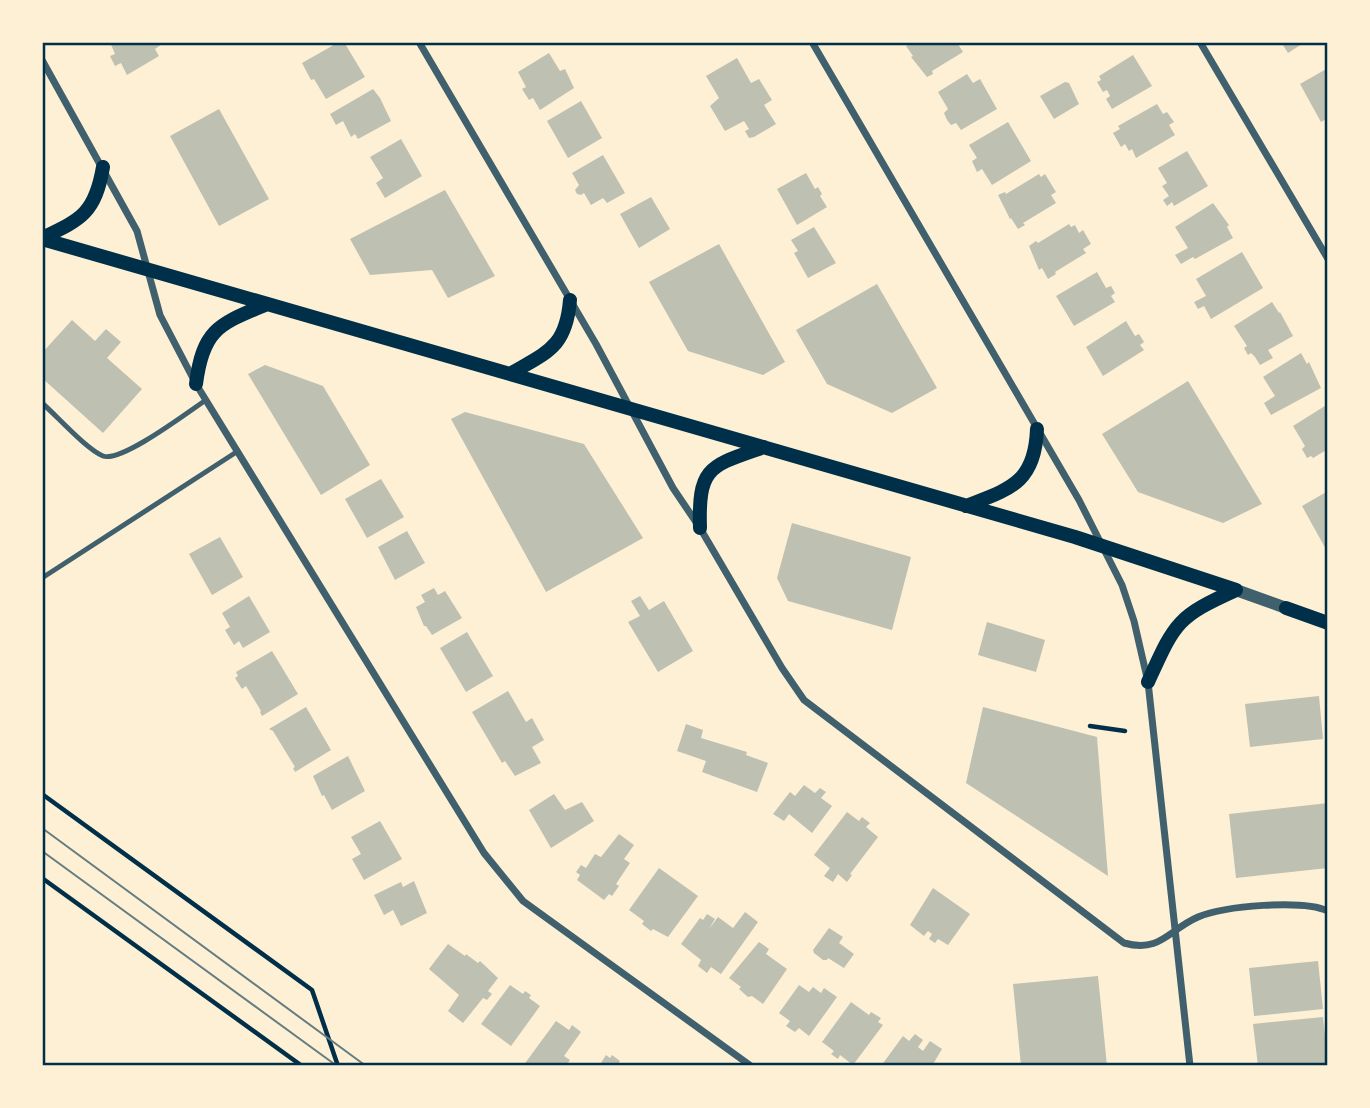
<svg xmlns="http://www.w3.org/2000/svg" width="1370" height="1108" font-family="'Golos Text',sans-serif">
	<style>
		.building { fill: #bec0b2 }
		.lines { fill: none; stroke-linecap: round; stroke-linejoin: round }
		.path { stroke: #003049; stroke-width: 4.5 }
		.service { stroke: #3f606c; stroke-width: 5 }
		.minor { stroke: #3f606c; stroke-width: 7 }
		.tertiary { stroke: #3f606c; stroke-width: 12 }
		.secondary { stroke: #003049; stroke-width: 14 }
		.tram { stroke: #657d81; stroke-width: 2 }
		.neatline { fill: none; stroke: #003049; stroke-width: 2.5 }
	</style>
	<rect width="100%" height="100%" fill="#fdf0d5"/>
	<path class="building" d="M110,42H161L162,44L155,49L159,56L127,75L121,63L115,66L110,56L115,54Z
		M339,42H344L365,77L326,99L314,79L311,80L302,63Z
		M912,42H961L958,44L963,52L932,71L933,74L927,77L911,57L913,56L906,46Z
		M1281,42H1305L1288,53Z
		M549,53L560,71L565,69L574,88L540,110L533,98L529,100L522,89L526,87L518,72Z
		M1133,55L1152,86L1112,109L1106,99L1110,96L1107,90L1103,92L1097,82L1101,80L1099,76Z
		M737,58L751,83L759,79L772,100L764,105L776,124L754,137L749,138L745,131L749,129L744,121L725,131L710,106L719,98L706,76Z
		M1328,68V118L1321,122L1300,84Z
		M967,74L973,83L980,79L997,109L961,130L956,123L951,125L947,120L944,113L948,109L938,92Z
		M1065,82L1069,83L1079,104L1054,119L1040,96Z
		M373,89L380,98L391,121L358,139L355,134L351,137L343,121L336,125L330,114Z
		M581,101L602,138L568,158L547,121Z
		M1157,104L1163,114L1167,112L1174,122L1169,125L1175,135L1136,158L1132,149L1129,151L1125,144L1121,147L1113,133L1120,129L1118,126Z
		M219,109L269,199L219,226L170,136Z
		M1008,122L1031,161L992,185L982,169L977,172L972,161L977,158L969,145Z
		M401,139L422,176L385,198L376,183L383,178L370,157Z
		M1187,151L1208,186L1174,206L1172,202L1167,206L1163,200L1169,196L1162,186L1167,183L1158,168Z
		M603,155L625,193L607,203L603,198L591,205L584,193L581,195L577,194L575,190L579,185L572,173Z
		M806,173L815,189L818,187L822,194L820,196L827,207L797,225L777,189Z
		M1039,174L1041,177L1045,174L1056,192L1051,195L1056,203L1023,223L1025,225L1018,229L1011,218L1010,219L998,195L1005,192L1006,194Z
		M445,190L495,276L448,298L432,270L370,275L350,239Z
		M651,197L670,229L639,248L620,214Z
		M1213,203L1229,225L1227,227L1233,238L1195,259L1193,257L1181,264L1175,255L1188,248L1175,227Z
		M1069,224L1071,227L1075,225L1079,233L1083,230L1091,244L1083,249L1086,253L1055,272L1056,274L1048,279L1042,268L1039,270L1029,246L1036,241L1038,243Z
		M814,227L836,263L808,278L794,253L798,251L791,240Z
		M719,244L785,362L763,375L688,351L649,282Z
		M1242,252L1263,288L1211,319L1204,306L1198,309L1194,302L1206,296L1196,279Z
		M1097,272L1106,288L1111,286L1115,293L1111,296L1115,302L1074,326L1056,296Z
		M877,284L937,388L892,413L827,384L796,330Z
		M1272,302L1279,313L1280,312L1293,336L1268,350L1273,358L1260,365L1255,357L1251,353L1248,355L1244,348L1247,346L1234,326Z
		M72,320L95,341L106,329L121,342L107,358L142,389L103,433L42,378V353Z
		M1126,321L1135,336L1139,334L1144,342L1140,345L1144,350L1103,376L1086,347Z
		M1301,353L1307,364L1309,362L1321,388L1271,415L1264,403L1275,396L1263,377Z
		M265,365L323,386L370,465L321,495L248,374Z
		M1188,381L1262,504L1223,523L1138,492L1102,434Z
		M1328,404V449L1313,458L1311,456L1307,458L1302,449L1305,446L1293,426Z
		M465,412L584,444L643,538L546,592L451,419Z
		M381,479L404,517L367,538L345,499Z
		M1328,491V553L1302,506Z
		M792,523L911,557L892,630L788,601L777,578Z
		M407,531L425,563L395,580L378,547Z
		M220,537L243,577L212,595L189,554Z
		M434,588L438,595L445,591L462,618L432,635L426,626H424L416,607L425,602L421,595Z
		M249,596L270,632L243,648L239,641L234,645L225,630L230,627L222,613Z
		M640,596L649,610L664,601L693,651L658,672L628,622L640,616L631,601Z
		M987,622L1045,640L1036,672L978,655Z
		M467,632L493,676L466,692L440,648Z
		M272,651L298,694L262,716L260,712L261,711L246,686L242,689L235,678L238,676L236,672Z
		M508,691L526,722L532,718L544,740L532,747L541,763L515,776L505,761L502,763L472,712Z
		M1319,696L1323,739L1250,747L1245,704Z
		M306,707L331,750L295,772L293,768L295,767L273,731L269,729Z
		M983,707L1097,737L1108,876L966,783Z
		M686,724L703,730L701,738L747,752L746,755L768,763L757,792L702,772L706,761L677,751Z
		M348,756L365,791L332,810L324,795L322,796L313,776Z
		M804,785L815,793L820,788L826,792L821,798L832,806L812,833L789,814L784,821L773,814L790,792L795,796Z
		M554,794L565,810L582,802L594,821L551,848L529,810Z
		M1328,803V868L1236,878L1229,814Z
		M847,812L859,821L862,817L870,823L866,827L878,837L850,874L852,875L847,882L838,874L833,882L824,876L830,868L814,855Z
		M380,821L402,859L364,880L352,859L361,854L351,837Z
		M619,834L634,845L624,859L630,863L616,884L619,886L612,896L609,894L604,900L577,880L580,875L576,872L581,865L586,868L595,854L601,857Z
		M659,868L698,896L668,937L653,929L651,931L642,924L644,921L629,910Z
		M414,881L427,913L401,926L393,910L384,915L374,895L401,882L403,887Z
		M933,888L970,914L948,945L938,939L935,943L929,939L932,934L928,931L924,936L910,925Z
		M745,912L758,922L721,974L711,967L707,973L698,966L701,960L681,944L700,918L703,920L707,914L715,919L709,929L718,917L733,928Z
		M829,928L843,937L839,943L854,954L844,968L828,958L827,960H823L814,953L813,950Z
		M759,942L769,949L766,954L787,969L763,1004L752,996L748,997L739,989L741,987L729,978Z
		M448,944L465,956L466,954L478,963L480,961L498,978L488,991L492,994L487,1000L483,998L463,1023L448,1011L459,995L429,969Z
		M1318,961L1323,1009L1254,1016L1249,968Z
		M1098,976L1107,1066H1021L1013,984Z
		M510,985L523,994L525,991L531,995L529,998L540,1006L511,1046L481,1024Z
		M799,985L809,992L813,987L821,993L824,988L837,997L809,1036L799,1028L795,1032L786,1026L790,1021L779,1013Z
		M851,1002L869,1015L871,1012L881,1018L878,1022L883,1025L853,1065L840,1055L838,1059L831,1054L834,1051L822,1042Z
		M1323,1017L1328,1065L1258,1066L1253,1024Z
		M556,1021L569,1030L572,1025L581,1032L564,1056L570,1060L566,1066H523Z
		M915,1034L923,1040L918,1047L923,1051L930,1041L942,1049L932,1066H881L903,1036L909,1041Z
		M606,1055L610,1058L612,1055L620,1061L618,1064L622,1066H599Z"/>
	<g class="lines">
		<path class="path" d="M1090,726L1125,731
			M42,794L312,990L338,1066
			M42,878L302,1066"/>
		<path class="service" d="M42,403C57,416 86,449 103,456C121,463 188,412 206,400
			M42,578L238,451"/>
		<path class="minor" d="M419,42L596,344L673,488L700,528L782,668L804,700L1124,943C1161,953 1168,930 1198,917C1224,906 1303,899 1328,911
			M812,42L1079,500L1122,585L1134,621L1148,682L1190,1066
			M1200,42L1328,259
			M42,60L137,231L160,315L196,384L484,853L523,901L751,1066"/>
		<path class="tertiary" d="M1236,590L1286,608"/>
		<path class="secondary" d="M42,238C82,219 95,213 103,167
			M42,239L1075,537L1236,590
			M510,374C547,352 566,348 570,300
			M196,384C203,328 220,324 267,304
			M966,506C1010,489 1035,483 1037,429
			M700,528C698,466 710,466 764,447
			M1286,608L1328,623
			M1148,682C1175,623 1176,617 1236,590"/>
		<path class="tram" d="M42,828L366,1066
			M42,851L337,1066"/>
	</g>
	<rect width="1370" height="1108" fill="none" stroke="#fdf0d5" stroke-width="88"/>
	<rect x="44" y="44" width="1282" height="1020" class="neatline"/>
</svg>
